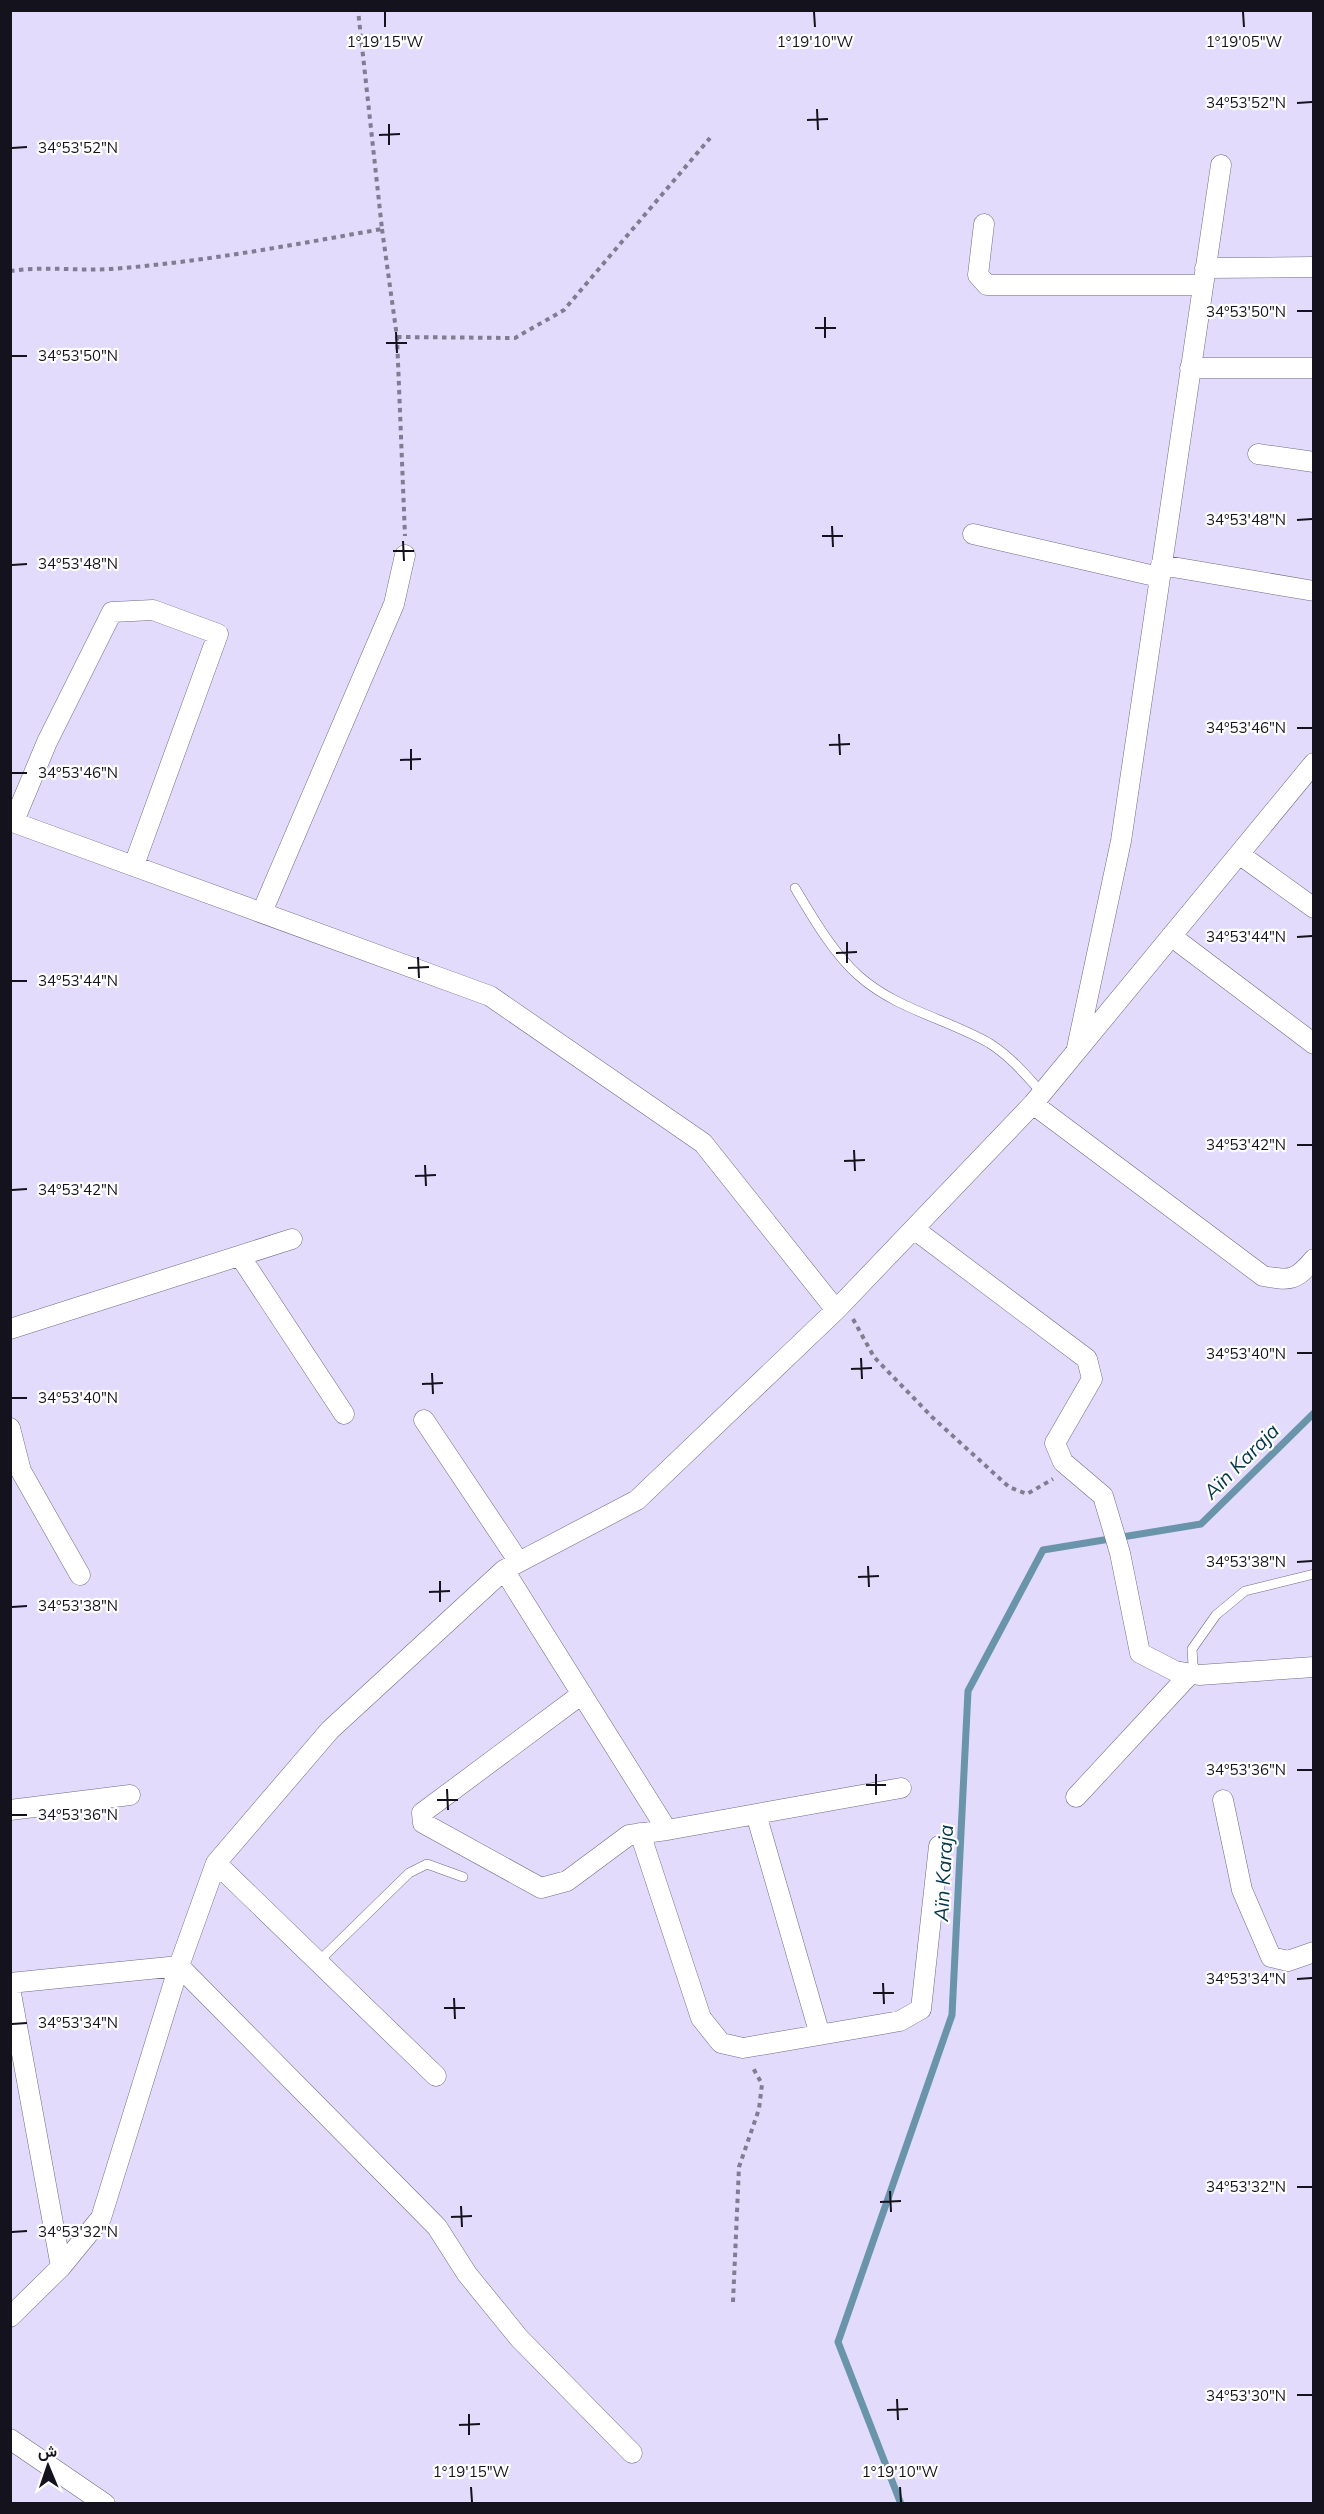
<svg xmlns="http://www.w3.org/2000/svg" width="1324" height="2514" font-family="Mulish,Vazirmatn,sans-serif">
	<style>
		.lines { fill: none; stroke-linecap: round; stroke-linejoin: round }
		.stream { stroke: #6994aa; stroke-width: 7 }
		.service-casing { stroke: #716a86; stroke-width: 10 }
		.minor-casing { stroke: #716a86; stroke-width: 21 }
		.path { stroke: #807c91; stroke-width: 4; stroke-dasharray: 4.5 4.5; stroke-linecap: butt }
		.service { stroke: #fff; stroke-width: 9 }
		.minor { stroke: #fff; stroke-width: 20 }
		.ticks { fill: none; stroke: #14121c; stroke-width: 2 }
		.labels { text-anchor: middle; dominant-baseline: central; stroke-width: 4.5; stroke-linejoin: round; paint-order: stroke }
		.water-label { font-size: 20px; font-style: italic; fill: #00374a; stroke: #fff }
		.ticks-label { font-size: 15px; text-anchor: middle; fill: #14121c; stroke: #fff; stroke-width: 4.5; stroke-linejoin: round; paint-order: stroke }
	</style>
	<rect width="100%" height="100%" fill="#e2dbfb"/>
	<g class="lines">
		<path class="stream" d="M901,2504L838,2342L952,2015L968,1691L1043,1550L1201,1524L1314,1413"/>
		<g class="service-casing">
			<path id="service" d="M795,888C813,918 833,953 859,976C896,1009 947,1019 989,1043C1010,1056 1026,1075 1042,1093
				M1198,1673L1193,1665L1192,1649L1216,1615L1245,1591L1314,1574
				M318,1962L409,1873L427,1864L463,1877"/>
		</g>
		<g class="minor-casing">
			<path id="minor" d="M984,224L978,275L987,285H1202
				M1205,268L1314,267
				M1190,368H1314
				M1258,454L1314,462
				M973,534L1159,577
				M1161,565L1314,591
				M10,821L490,996L703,1143L836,1310
				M14,821L47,742L112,612L153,610L218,634L134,865
				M1239,854L1314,908
				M262,912L394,604L405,555
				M1171,936L1314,1044
				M1077,1048L1121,841L1221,165
				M1033,1104L1263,1276C1290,1281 1296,1281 1314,1259
				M914,1229L1087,1359L1092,1379L1055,1443L1063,1462L1103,1496L1120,1553L1140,1653L1175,1671L1199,1675L1314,1667
				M240,1256L344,1414
				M10,1329L292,1239
				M424,1420L519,1562
				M10,1428L21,1471L80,1575
				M504,1570L667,1830
				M582,1694L422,1813L423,1823L541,1888L567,1881L629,1835L667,1830L901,1788
				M1076,1797L1190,1674
				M1223,1800L1242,1890L1271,1957L1288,1961L1314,1952
				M10,1810L130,1795
				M756,1814L820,2035
				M640,1833L701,2018L721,2043L743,2048L900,2021L921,2009L939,1846
				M216,1863L436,2076
				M10,1983L179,1966L437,2227L467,2274L519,2338L632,2453
				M10,1988L61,2267
				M10,2317L61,2267L101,2218L179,1966L216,1863L330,1730L504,1570L637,1500L836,1310L1033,1104L1314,763
				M10,2439L105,2504"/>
		</g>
		<path class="path" d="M382,229L397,337L405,536
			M10,271C44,266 77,271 111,269C203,262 292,245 382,229L358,10
			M397,337L515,338L564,310L710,138
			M853,1319L874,1357L932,1417L1009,1487L1027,1494L1053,1479
			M733,2302L739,2167L759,2109L762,2084L753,2068"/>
		<use href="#service" class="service"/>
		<use href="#minor" class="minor"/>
	</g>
	<path class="ticks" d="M385,12V27M814,12L815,27M1243,12L1244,27M1297,103L1312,102M817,109L818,130M807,120L828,119M389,124V145M379,135L400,134M12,148L27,147M1297,311H1312M825,317V338M815,328H836M396,332L397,353M386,343H407M12,356H27M1297,520L1312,519M832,526L833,547M822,536H843M403,541L404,561M393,551H414M12,565L27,564M1297,728H1312M839,734L840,755M829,745L850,744M411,749V770M400,760L421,759M12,773H27M1297,937L1312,936M847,942V963M836,953L857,952M418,957L419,978M408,968L429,967M12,981H27M1297,1145H1312M854,1150L855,1171M844,1161L865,1160M425,1165L426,1186M415,1176L436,1175M12,1190L27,1189M1297,1353H1312M861,1358L862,1379M851,1369L872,1368M432,1373L433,1394M422,1384L443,1383M12,1398H27M1297,1562L1312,1561M868,1566L869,1587M858,1577L879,1576M440,1581V1602M429,1592L450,1591M12,1607L27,1606M1297,1770H1312M876,1774V1795M866,1785H886M447,1789L448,1810M437,1800H458M12,1815H27M1297,1979L1312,1978M883,1983L884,2004M873,1993H894M454,1998L455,2019M444,2008H465M12,2024L27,2023M1297,2187H1312M890,2191L891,2212M880,2202L901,2201M461,2206L462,2227M451,2217L472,2216M12,2232L27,2231M1297,2395H1312M897,2399L898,2420M887,2410L908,2409M469,2414V2435M459,2425L480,2424M471,2487L472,2502M900,2487L901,2502"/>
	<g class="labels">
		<g class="water-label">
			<text transform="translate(1241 1461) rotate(-45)">Aïn Karaja</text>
			<text transform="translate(943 1873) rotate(-87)">Aïn Karaja</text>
		</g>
	</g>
	<g class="ticks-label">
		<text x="385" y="47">1°19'15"W</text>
		<text x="815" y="47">1°19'10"W</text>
		<text x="1244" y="47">1°19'05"W</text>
		<text x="1246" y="108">34°53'52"N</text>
		<text x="78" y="153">34°53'52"N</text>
		<text x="1246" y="317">34°53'50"N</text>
		<text x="78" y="361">34°53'50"N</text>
		<text x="1246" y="525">34°53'48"N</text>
		<text x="78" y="569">34°53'48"N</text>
		<text x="1246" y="733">34°53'46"N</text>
		<text x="78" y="778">34°53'46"N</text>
		<text x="1246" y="942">34°53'44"N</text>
		<text x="78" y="986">34°53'44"N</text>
		<text x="1246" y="1150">34°53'42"N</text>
		<text x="78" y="1195">34°53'42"N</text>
		<text x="1246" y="1359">34°53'40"N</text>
		<text x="78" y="1403">34°53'40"N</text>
		<text x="1246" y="1567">34°53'38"N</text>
		<text x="78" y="1611">34°53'38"N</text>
		<text x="1246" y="1775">34°53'36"N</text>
		<text x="78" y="1820">34°53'36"N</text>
		<text x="1246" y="1984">34°53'34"N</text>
		<text x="78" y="2028">34°53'34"N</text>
		<text x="1246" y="2192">34°53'32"N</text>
		<text x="78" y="2237">34°53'32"N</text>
		<text x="1246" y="2401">34°53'30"N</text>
		<text x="471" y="2477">1°19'15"W</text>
		<text x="900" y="2477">1°19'10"W</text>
	</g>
	<rect width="1324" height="2514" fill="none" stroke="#14121c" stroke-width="24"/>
	<g transform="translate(48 2466) rotate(358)" stroke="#ffffff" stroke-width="4.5" paint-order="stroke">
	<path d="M0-4.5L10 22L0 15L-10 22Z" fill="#14121c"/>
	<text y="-9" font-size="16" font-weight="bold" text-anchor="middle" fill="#14121c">ش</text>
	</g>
</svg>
